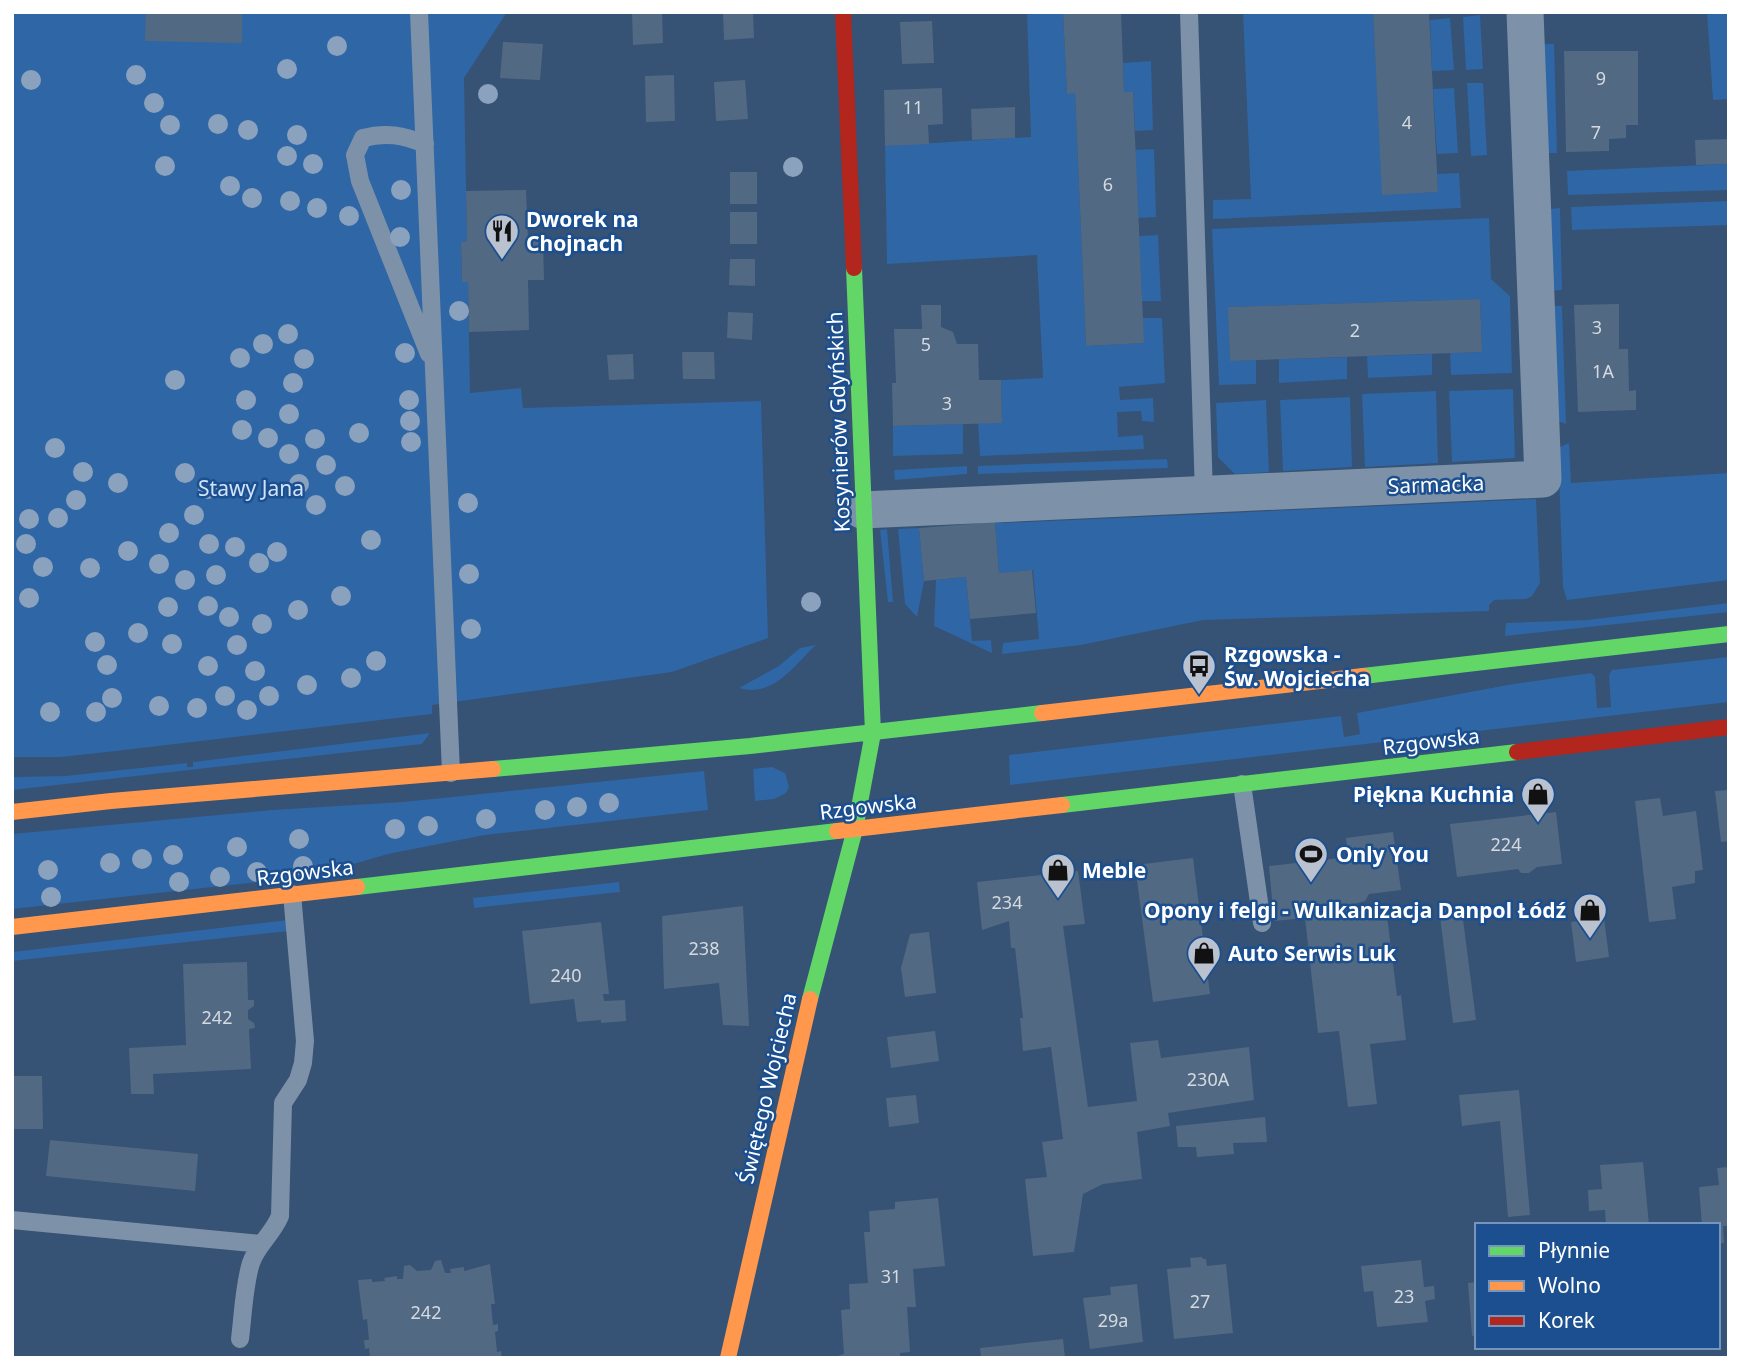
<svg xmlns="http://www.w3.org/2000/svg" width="1741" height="1370" font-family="'Noto Sans',sans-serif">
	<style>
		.green { fill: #2f66a5 }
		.building { fill: #526984 }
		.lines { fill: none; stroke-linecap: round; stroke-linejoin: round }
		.lane { stroke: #7d92a8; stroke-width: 18 }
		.street { stroke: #7d92a8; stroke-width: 37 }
		.fast { stroke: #63d668; stroke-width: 16 }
		.slow { stroke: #ff974d; stroke-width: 16 }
		.jam { stroke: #b3261e; stroke-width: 16 }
		.tree { fill: #8aa2be }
		.labels { text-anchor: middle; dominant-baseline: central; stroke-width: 5; stroke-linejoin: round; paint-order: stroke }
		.number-label { font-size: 18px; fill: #d4dae0 }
		.poi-label { font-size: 21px; font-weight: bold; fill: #fff; stroke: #1b4f8f; text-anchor: start }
		.street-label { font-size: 21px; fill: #fff; stroke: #1b4f8f }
		.park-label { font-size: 21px; fill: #cfe3fa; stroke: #1b4f8f }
	</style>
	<rect width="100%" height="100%" fill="#365274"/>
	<path class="green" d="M12,12H507L464,78L467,241L461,242L462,282H468L470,393L521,388L523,408L761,401L768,638L672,672L432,705V714L116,751L61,757H12Z
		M1027,12H1063L1067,93H1075L1086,346L1143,343V318H1162L1165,383L1119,387L1120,400L1153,398L1154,422L1142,421L1141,411L1117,412L1118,437L1143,435L1144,449L980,456L978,423H1002L1001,380L1043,378L1037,255L887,264L885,146L1031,137Z
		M1243,12H1373L1383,194L1438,192L1437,174L1459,173L1461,208L1213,219V200L1251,199Z
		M1707,12H1729V99L1713,100Z
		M1480,15L1483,69L1466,70L1463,17Z
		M1450,18L1454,70L1432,71L1430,20Z
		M1541,44H1554L1557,153H1546Z
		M1151,61L1153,130L1135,131L1133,92H1124L1123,63Z
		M1467,83H1483L1487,155L1471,156Z
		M1454,88L1458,153L1437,154L1433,89Z
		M1154,149L1156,217L1138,218L1135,150Z
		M1729,164V190L1568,195L1567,171Z
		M1729,201V225L1572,230L1571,207Z
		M1560,208L1562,290L1550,291V209Z
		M1489,218L1491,279L1510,296L1512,373L1451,375L1450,353L1482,352L1480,299L1229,307L1230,361L1256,360V384L1219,385L1212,229Z
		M1158,235L1161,301H1142L1139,236Z
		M1551,306H1562L1566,424L1555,420Z
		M1432,354V375L1368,378L1367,356Z
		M1347,357V379L1279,383V359Z
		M1513,389L1515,458L1452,462L1449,391Z
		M1436,391L1438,463L1365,467L1362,394Z
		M1350,397L1352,467L1283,471L1280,400Z
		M1266,400L1269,472L1235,474L1218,457L1216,403Z
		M963,424V454L893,456V426Z
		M1569,443L1571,483L1729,473V580L1567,600L1563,587L1558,448Z
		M1167,459L1168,468L978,474V466Z
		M967,466V474L895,480L894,470Z
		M1536,499L1540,583L1532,596L1526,599L1494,600L1489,605V611L1203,620L1081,645L1002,654L1003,643L1039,639L1033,570L999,573L995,522L1003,523Z
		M919,528L924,581L917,617L905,604L898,529Z
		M887,529L893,602H888L880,530Z
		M966,577L972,641L991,640L992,653L934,626L936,580Z
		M1729,603V612L1505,636L1506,623L1587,620Z
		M816,645C793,666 774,698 739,688L779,666L800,648Z
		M1729,657V702L1010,785L1009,755L1341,716L1344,737L1360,734L1357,713L1513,684L1591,673L1595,677L1597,708L1611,707L1609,675L1612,670Z
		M430,733L422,744L12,790V777L65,776L187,763V767H193V762Z
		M772,767L785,773L789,787L786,793L774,799L755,801L753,769Z
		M704,771L708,810L485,835L388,854L312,876L12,909V834L272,810L403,802Z
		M619,882L620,892L474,908L473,898Z
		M288,920L289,931L12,961V952Z"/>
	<path class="building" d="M146,12H242V43L145,41Z
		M632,12H662L663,43L633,45Z
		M723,12H753L754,38L724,40Z
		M1063,12H1121L1124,92H1133L1144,343L1086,346L1075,93L1067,94Z
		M1373,12H1429L1438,192L1382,195Z
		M932,21L934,63L902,64L900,22Z
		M503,42L543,44L540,80L500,78Z
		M1564,51H1638V125H1626V138L1609,139V151L1566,152Z
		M674,75L675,121L646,122L645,76Z
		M745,80L748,119L716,121L714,82Z
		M942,88L943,124L928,125L929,144L885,146L884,90Z
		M1015,107V138L972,140L971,109Z
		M1729,139V164L1696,165L1695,140Z
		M730,172H757V204H730Z
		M526,190L528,240H543L544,280H528L529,330L469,332L468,282H462L461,242L467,241L466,191Z
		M730,212H757V244H730Z
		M730,259H755V286L729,285Z
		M1480,299L1482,352L1230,361L1228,307Z
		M1619,304V349H1628L1629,391L1636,390V410L1578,412L1574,305Z
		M921,305H941V327L953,332L957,344H978L979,380H1001L1002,423L893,426L892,383H896L894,329H922Z
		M728,312L753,313L752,340L727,338Z
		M682,352H714L715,379H683Z
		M633,354L634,379L609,380L607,355Z
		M995,522L999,573L1032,570L1036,613L970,619L966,577L924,581L919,528Z
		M1729,790V841L1721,842L1715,791Z
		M1660,798L1663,816L1696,811L1703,870L1695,871V883L1672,887L1676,919L1649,922L1635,801Z
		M1556,812L1562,864L1537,867L1529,873H1521L1518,869L1457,877L1450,824Z
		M1393,832L1401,890L1369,894L1365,901L1354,904L1355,918L1384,913L1387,916L1397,996L1401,995L1406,1040L1370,1044L1377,1104L1348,1107L1339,1031L1318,1033L1305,918L1274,921L1269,866L1348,857L1346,838Z
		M1193,858L1210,994L1153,1002L1135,865Z
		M1078,871L1085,924L1063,926L1088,1107L1137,1101L1130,1043L1158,1040L1161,1058L1249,1047L1254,1100L1168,1113L1170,1126L1137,1132L1142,1179L1103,1184L1083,1194L1074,1252L1033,1256L1025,1179L1047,1177L1042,1142L1063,1139L1051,1047L1023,1051L1020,1018H1023L1015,948H1011L1009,921L982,930L977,882Z
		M1461,904L1476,1020L1453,1023L1439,908Z
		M743,906L749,1026L723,1025L719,983L664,989L662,916Z
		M1604,918L1609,957L1576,962L1571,922Z
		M601,922L609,994H603L604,1001L625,1000L626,1021L601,1023V1020L577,1022L574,999L530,1004L522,931Z
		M929,932L936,993L905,997L901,968L910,934Z
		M247,962L248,1000H254V1006L248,1010V1019L254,1023L255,1028L249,1029L251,1069L153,1074L154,1094H131L129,1048L186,1045L183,964Z
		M935,1031L939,1061L891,1068L887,1037Z
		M12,1076H42L43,1129H12Z
		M1519,1090L1530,1215L1508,1217L1500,1121L1462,1126L1459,1095Z
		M916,1095L919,1123L889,1127L886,1098Z
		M1265,1117L1267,1142L1233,1143L1234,1154L1197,1157L1196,1147H1178L1176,1126Z
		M50,1140L198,1154L195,1191L46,1176Z
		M1643,1162L1649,1225H1606L1605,1210L1589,1211L1588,1190L1602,1189L1600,1165Z
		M1729,1167V1226H1723L1724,1243H1718V1225H1702L1699,1187L1719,1185L1717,1168Z
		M938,1198L945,1266L913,1269L916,1307H907L910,1352L900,1353V1358H831L844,1354L841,1310L850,1309L849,1284L868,1283L864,1232H870L869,1211L895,1209V1202Z
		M1202,1257L1203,1259H1206L1207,1266L1226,1264L1233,1333L1174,1339L1167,1269L1191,1267L1190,1258Z
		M441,1260L445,1273H451L450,1269L464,1267V1271L490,1264L495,1304H491L493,1325L498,1324V1331L495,1332L497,1352L501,1351L502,1358H370L369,1348L365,1349L364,1340H369L367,1319L363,1320L358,1280L372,1279V1282L385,1281L384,1278L397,1276V1279H403L404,1266L410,1265L417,1271L431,1270L435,1261Z
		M1421,1260L1424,1287L1434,1286L1435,1299L1425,1301L1428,1322L1377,1327L1373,1291L1364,1292L1361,1266Z
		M1477,1282V1335L1472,1336L1468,1283Z
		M1137,1284L1143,1342L1090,1349L1083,1298L1111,1295L1110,1287Z
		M1063,1339L1065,1358H981L980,1348Z"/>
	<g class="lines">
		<path class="lane" d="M419,12L451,773
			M1189,12L1204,495
			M425,144C403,135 386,132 363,138L355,155L360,181L429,354
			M1242,784L1262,923
			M12,1220L261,1244
			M240,1339C243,1315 244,1285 251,1263C257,1245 272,1235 280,1216L283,1103L298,1080L303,1063L305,1041L292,894"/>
		<path class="street" d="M862,510L1543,479L1525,12"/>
		<path class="fast" d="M1363,676L1729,634
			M493,769L750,746L1042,713
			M1062,805L1517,752
			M357,887L837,831
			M810,999L855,829L873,733L854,268"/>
		<path class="slow" d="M1042,713L1363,676
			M12,812L111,801L493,769
			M837,831L1062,805
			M12,927L357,887
			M728,1358L810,999"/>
		<path class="jam" d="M843,12L854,268
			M1517,752L1729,727"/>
	</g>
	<g class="tree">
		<circle cx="337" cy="46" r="10"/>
		<circle cx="287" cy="69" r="10"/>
		<circle cx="136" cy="75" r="10"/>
		<circle cx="31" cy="80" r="10"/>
		<circle cx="488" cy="94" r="10"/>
		<circle cx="154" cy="103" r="10"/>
		<circle cx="218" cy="124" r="10"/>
		<circle cx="170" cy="125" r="10"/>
		<circle cx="248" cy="130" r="10"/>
		<circle cx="297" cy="135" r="10"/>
		<circle cx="287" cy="156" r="10"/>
		<circle cx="313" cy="164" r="10"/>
		<circle cx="165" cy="166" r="10"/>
		<circle cx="793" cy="167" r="10"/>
		<circle cx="230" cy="186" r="10"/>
		<circle cx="401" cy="190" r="10"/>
		<circle cx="252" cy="198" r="10"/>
		<circle cx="290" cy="201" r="10"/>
		<circle cx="317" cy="208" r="10"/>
		<circle cx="349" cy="216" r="10"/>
		<circle cx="400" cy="237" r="10"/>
		<circle cx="459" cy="311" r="10"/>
		<circle cx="288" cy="334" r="10"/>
		<circle cx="263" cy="344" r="10"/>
		<circle cx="405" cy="353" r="10"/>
		<circle cx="240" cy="358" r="10"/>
		<circle cx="304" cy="359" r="10"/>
		<circle cx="175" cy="380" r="10"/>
		<circle cx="293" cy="383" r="10"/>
		<circle cx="246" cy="400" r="10"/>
		<circle cx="409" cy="400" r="10"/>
		<circle cx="289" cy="414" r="10"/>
		<circle cx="410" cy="421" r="10"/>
		<circle cx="242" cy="430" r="10"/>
		<circle cx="359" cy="433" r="10"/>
		<circle cx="268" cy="438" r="10"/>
		<circle cx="315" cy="439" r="10"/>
		<circle cx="411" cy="442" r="10"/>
		<circle cx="55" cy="448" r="10"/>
		<circle cx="289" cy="454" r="10"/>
		<circle cx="326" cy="465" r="10"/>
		<circle cx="83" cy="472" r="10"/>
		<circle cx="185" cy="473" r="10"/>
		<circle cx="118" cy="483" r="10"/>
		<circle cx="299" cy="484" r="10"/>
		<circle cx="345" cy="486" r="10"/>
		<circle cx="208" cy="489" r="10"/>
		<circle cx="76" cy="500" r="10"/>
		<circle cx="468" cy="503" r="10"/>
		<circle cx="316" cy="505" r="10"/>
		<circle cx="194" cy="515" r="10"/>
		<circle cx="58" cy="518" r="10"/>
		<circle cx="29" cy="519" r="10"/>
		<circle cx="169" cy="533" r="10"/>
		<circle cx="371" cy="540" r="10"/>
		<circle cx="26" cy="544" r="10"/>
		<circle cx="209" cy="544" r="10"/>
		<circle cx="235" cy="547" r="10"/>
		<circle cx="128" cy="551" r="10"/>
		<circle cx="277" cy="552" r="10"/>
		<circle cx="259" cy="563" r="10"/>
		<circle cx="159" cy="564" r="10"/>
		<circle cx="43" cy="567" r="10"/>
		<circle cx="90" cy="568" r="10"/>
		<circle cx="469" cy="574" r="10"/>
		<circle cx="216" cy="575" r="10"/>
		<circle cx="185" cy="580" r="10"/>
		<circle cx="341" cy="596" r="10"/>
		<circle cx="29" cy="598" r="10"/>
		<circle cx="811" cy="602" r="10"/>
		<circle cx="208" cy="606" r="10"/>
		<circle cx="168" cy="607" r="10"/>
		<circle cx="298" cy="610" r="10"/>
		<circle cx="229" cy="617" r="10"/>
		<circle cx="262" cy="624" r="10"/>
		<circle cx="471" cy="629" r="10"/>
		<circle cx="138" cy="633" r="10"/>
		<circle cx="95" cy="642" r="10"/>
		<circle cx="172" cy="644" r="10"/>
		<circle cx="237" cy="645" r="10"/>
		<circle cx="376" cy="661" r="10"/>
		<circle cx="107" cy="665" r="10"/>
		<circle cx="208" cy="666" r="10"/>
		<circle cx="255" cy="671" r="10"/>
		<circle cx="351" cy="678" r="10"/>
		<circle cx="307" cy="685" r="10"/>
		<circle cx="225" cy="696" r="10"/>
		<circle cx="269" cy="696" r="10"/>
		<circle cx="112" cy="698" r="10"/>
		<circle cx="159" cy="706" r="10"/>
		<circle cx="197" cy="708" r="10"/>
		<circle cx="247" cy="710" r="10"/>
		<circle cx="50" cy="712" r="10"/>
		<circle cx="96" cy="712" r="10"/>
		<circle cx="609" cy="803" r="10"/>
		<circle cx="577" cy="807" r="10"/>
		<circle cx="545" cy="810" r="10"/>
		<circle cx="486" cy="819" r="10"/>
		<circle cx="428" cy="826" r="10"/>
		<circle cx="395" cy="829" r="10"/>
		<circle cx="299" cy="839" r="10"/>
		<circle cx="237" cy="847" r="10"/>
		<circle cx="173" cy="855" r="10"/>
		<circle cx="142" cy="859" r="10"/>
		<circle cx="110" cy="863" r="10"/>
		<circle cx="303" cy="866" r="10"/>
		<circle cx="48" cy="870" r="10"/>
		<circle cx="257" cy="872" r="10"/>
		<circle cx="220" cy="877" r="10"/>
		<circle cx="179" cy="882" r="10"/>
		<circle cx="51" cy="897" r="10"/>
	</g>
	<defs>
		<g id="restaurant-pin" transform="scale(1.75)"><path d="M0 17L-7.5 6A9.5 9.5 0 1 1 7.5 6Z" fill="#b9c2ce" stroke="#1b4f8f"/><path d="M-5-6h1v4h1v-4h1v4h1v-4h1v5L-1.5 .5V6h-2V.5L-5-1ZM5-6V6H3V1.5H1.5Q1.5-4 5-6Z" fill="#111"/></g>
		<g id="bus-pin" transform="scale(1.75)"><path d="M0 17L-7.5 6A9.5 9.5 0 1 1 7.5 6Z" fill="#b9c2ce" stroke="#1b4f8f"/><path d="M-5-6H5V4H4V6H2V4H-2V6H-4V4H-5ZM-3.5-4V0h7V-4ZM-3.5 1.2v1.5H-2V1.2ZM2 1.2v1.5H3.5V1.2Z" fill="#111"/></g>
		<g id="shop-pin" transform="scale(1.75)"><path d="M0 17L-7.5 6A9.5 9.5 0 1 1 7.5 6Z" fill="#b9c2ce" stroke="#1b4f8f"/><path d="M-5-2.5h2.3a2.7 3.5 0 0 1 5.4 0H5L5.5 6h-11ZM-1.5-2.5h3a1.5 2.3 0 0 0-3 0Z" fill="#111"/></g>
		<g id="stadium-pin" transform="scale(1.75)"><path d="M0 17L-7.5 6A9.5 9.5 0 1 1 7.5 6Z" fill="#b9c2ce" stroke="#1b4f8f"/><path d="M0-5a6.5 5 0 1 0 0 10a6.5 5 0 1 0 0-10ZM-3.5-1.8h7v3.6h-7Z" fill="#111"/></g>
	</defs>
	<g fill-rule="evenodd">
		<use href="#restaurant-pin" x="502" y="231"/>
		<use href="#bus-pin" x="1199" y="666"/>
		<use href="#shop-pin" x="1538" y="794"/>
		<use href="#stadium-pin" x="1311" y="854"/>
		<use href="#shop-pin" x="1058" y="870"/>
		<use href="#shop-pin" x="1590" y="910"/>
		<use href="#shop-pin" x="1204" y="953"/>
	</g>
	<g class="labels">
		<g class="number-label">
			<text x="1601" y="78">9</text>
			<text x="913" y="107">11</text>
			<text x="1407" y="122">4</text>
			<text x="1596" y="132">7</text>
			<text x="1108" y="184">6</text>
			<text x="1597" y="327">3</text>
			<text x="1355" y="330">2</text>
			<text x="926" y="344">5</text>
			<text x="1603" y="371">1A</text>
			<text x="947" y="403">3</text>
			<text x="1506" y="844">224</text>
			<text x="1007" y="902">234</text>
			<text x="704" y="948">238</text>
			<text x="566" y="975">240</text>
			<text x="217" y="1017">242</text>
			<text x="1208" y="1079">230A</text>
			<text x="891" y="1276">31</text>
			<text x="1404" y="1296">23</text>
			<text x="1200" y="1301">27</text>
			<text x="426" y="1312">242</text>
			<text x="1113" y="1320">29a</text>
		</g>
		<g class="poi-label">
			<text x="526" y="219">Dworek na<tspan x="526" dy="24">Chojnach</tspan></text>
			<text x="1224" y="654">Rzgowska -<tspan x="1224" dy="24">Św. Wojciecha</tspan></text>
			<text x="1514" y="794" text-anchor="end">Piękna Kuchnia</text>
			<text x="1336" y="854">Only You</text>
			<text x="1082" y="870">Meble</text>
			<text x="1566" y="910" text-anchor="end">Opony i felgi - Wulkanizacja Danpol Łódź</text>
			<text x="1228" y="953">Auto Serwis Luk</text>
		</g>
		<g class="street-label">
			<text transform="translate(838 422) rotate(-92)">Kosynierów Gdyńskich</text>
			<text transform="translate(1436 484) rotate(-2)">Sarmacka</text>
			<text transform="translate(1431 741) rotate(-7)">Rzgowska</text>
			<text transform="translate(868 806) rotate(-7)">Rzgowska</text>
			<text transform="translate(305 872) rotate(-7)">Rzgowska</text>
			<text transform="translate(767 1088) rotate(-77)">Świętego Wojciecha</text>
		</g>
		<g class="park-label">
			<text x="251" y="488">Stawy Jana</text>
		</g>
	</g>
	<rect width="1741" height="1370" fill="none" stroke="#ffffff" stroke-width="28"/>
	<rect x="1475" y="1223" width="245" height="126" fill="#1b4f8f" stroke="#7695bc" stroke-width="2"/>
	<rect x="1489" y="1246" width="35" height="10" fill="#63d668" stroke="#7695bc" stroke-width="2"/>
	<text x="1538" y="1258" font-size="21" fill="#ffffff">Płynnie</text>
	<rect x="1489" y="1281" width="35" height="10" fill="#ff974d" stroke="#7695bc" stroke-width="2"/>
	<text x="1538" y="1293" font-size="21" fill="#ffffff">Wolno</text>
	<rect x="1489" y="1316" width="35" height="10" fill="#b3261e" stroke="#7695bc" stroke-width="2"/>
	<text x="1538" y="1328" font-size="21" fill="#ffffff">Korek</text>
</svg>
